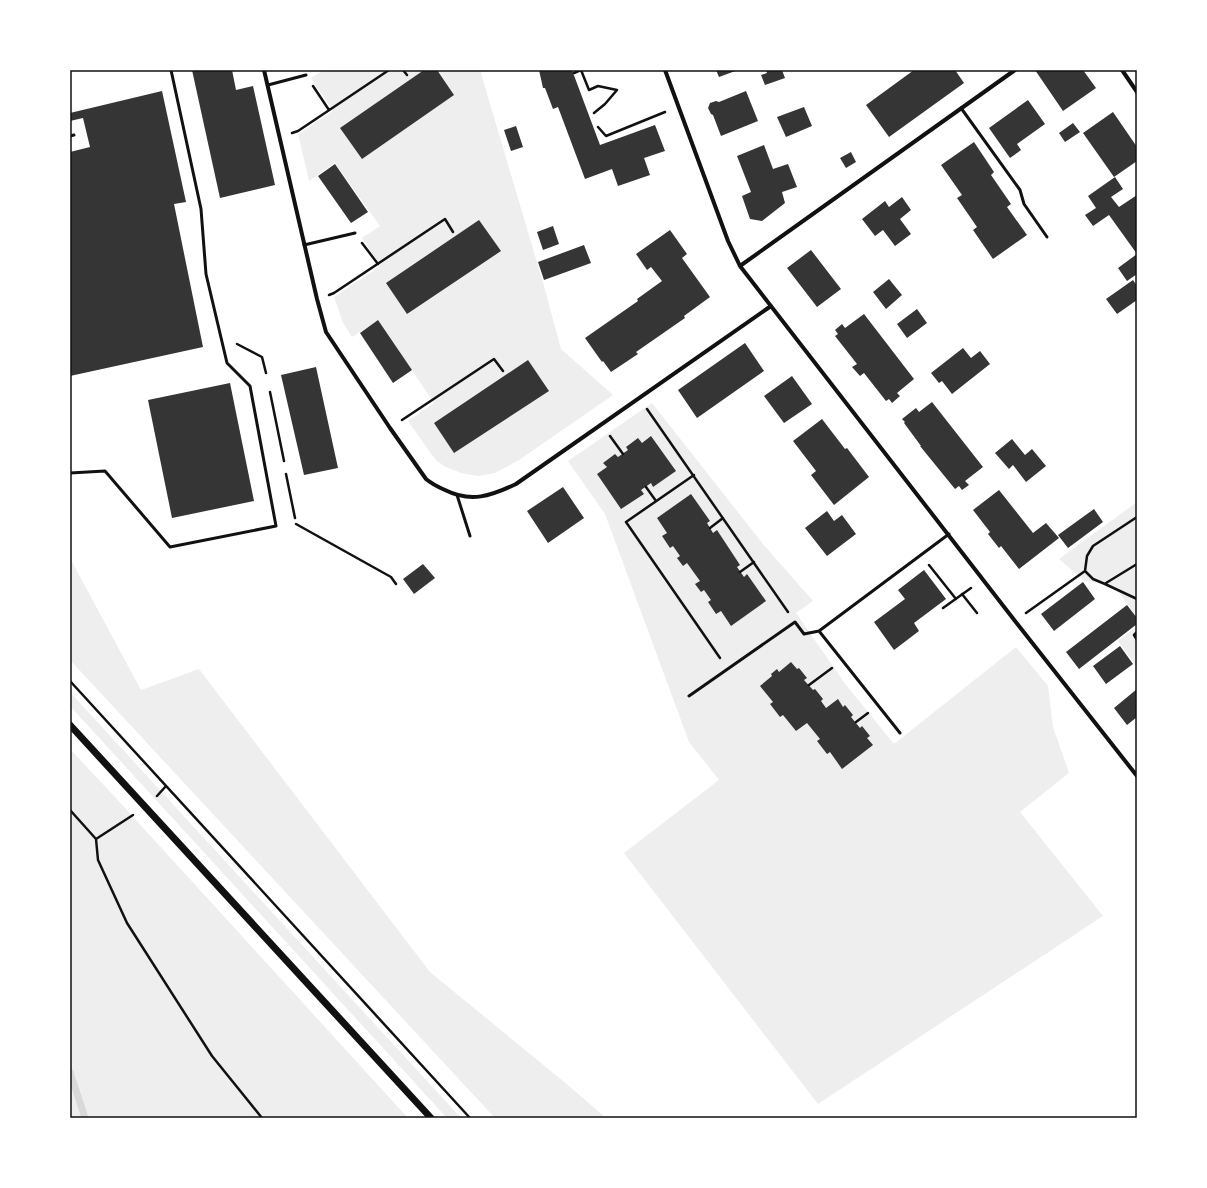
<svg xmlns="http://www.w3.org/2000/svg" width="1207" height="1188" font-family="'Roboto Condensed',sans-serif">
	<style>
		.green { fill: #eee }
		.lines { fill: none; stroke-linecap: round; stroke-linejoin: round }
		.stream { stroke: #d9d9d9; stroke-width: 7 }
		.building { fill: #353535 }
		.path { stroke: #111; stroke-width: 2.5 }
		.service { stroke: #111; stroke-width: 3 }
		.minor { stroke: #111; stroke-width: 4 }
		.tertiary { stroke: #111; stroke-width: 7 }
		.neatline { fill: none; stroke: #111; stroke-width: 1.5 }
	</style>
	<rect width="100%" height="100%" fill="#fff"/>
	<path class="green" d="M324,70H480L544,286L561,349L613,395L519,460L495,473L478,476L461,473L446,467L437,461L432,455L408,421L434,403L378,320L352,337L343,323L334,297L381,266L362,238L380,226L335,163L309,181L298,134L333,111L311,78Z
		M652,403L763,544L813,601L796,613L846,685L894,744L1016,647L1048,686L1053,727L1069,773L1020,812L1103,916L818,1104L624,853L719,780L689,742L605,514L568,461Z
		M1137,502V617L1115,587L1083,580L1059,559Z
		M70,558L141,690L199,669L430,972L569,1086L606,1118H495L70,660Z
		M1137,626V667L1118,641Z
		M70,692L461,1118H447L70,706Z
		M70,749L114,796L408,1118H70Z"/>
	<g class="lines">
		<path class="stream" d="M70,1072L85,1118"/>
	</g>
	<path class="building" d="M192,70H232L236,90L253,86L275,185L220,198Z
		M424,70H437L454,95L362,159L340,128Z
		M539,70H572L600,145L655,125L665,151L644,158L650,175L618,186L612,169L585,179L558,107L553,109L545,88H543Z
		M716,70H738L719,77Z
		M766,70H782L785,78L765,85L761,75L767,73Z
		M914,70H955L964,83L889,137L866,105Z
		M1035,70H1083L1096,88L1063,111Z
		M162,91L186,202L174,204L203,347L70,376V152L90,147L83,118L70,121V113Z
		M746,91L758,121L721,136L713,115L711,114L708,108L710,103L716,101L719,102Z
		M1028,100L1045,124L1017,144L1021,150L1010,158L989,128Z
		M804,107L812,126L786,137L777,117Z
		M1113,112L1137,147V161L1114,177L1083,133Z
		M1073,123L1080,132L1065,142L1059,133Z
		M516,126L523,147L511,151L504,130Z
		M974,142L994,172L991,175L1011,204L1007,207L1027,235L993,259L973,230L977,227L957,198L962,195L941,165Z
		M764,145L773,169L788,164L797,187L782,192L785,203L762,221L750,219L742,196L751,192L737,156Z
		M851,152L856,162L846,168L840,158Z
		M335,164L368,212L351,223L318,176Z
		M1115,177L1123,189L1111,197L1119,207L1137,195V254L1109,215L1093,226L1085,215L1096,208L1088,196Z
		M902,197L911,210L900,219L911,234L895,246L883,230L875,236L862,219L885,201L889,207Z
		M479,220L501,251L407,314L386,283Z
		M553,226L559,244L543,250L537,232Z
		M670,230L687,254L682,258L710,297L684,316L685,318L636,352L638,354L611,372L603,361L602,362L585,338L638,301L637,299L662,281L651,267L647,270L636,254Z
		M584,245L591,263L544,280L538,262Z
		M811,250L841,289L817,307L787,268Z
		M1137,254V274L1127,281L1118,268Z
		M889,279L902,295L886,309L873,292Z
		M1133,280L1137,286V300L1117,314L1106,299Z
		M917,309L927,323L907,338L897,324Z
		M864,314L914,379L897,393L900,396L892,403L889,399L886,401L864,373L860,376L852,367L857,364L835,336L838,334L835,330L842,324L845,328Z
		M378,320L412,370L393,383L360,333Z
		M745,343L764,371L697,418L678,390Z
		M963,348L971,358L980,351L990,364L952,394L942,381L939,383L931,373Z
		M528,360L549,391L454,453L434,423Z
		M316,367L338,468L304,475L281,375Z
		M792,376L812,404L784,423L764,396Z
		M230,383L254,501L172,518L148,400Z
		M932,402L983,467L965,481L969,485L962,490L959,486L955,489L920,446H921L904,423L905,422L902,419L916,408L919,412Z
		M822,419L845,449L847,448L869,477L834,505L811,475L816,471L793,441Z
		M651,436L676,471L653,487L651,483L641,490L644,494L621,509L597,474L607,467L603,463L615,454L618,457L628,450L626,447L638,438L642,443Z
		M1012,439L1025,455L1032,449L1046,466L1026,482L1013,465L1009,469L995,453Z
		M563,487L584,518L548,543L527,511Z
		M999,490L1033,533L1046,523L1059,538L1019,569L1001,546L999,548L988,534L990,532L973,510Z
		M691,494L710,521L707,523L713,533L717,530L740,565L737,567L744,577L747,574L766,601L731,626L721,611L716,614L708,602L711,600L704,590L701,592L695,584L700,581L687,563L683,566L677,558L680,556L673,546L670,548L662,536L667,533L657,518Z
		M1094,509L1103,522L1068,548L1058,535Z
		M827,511L834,521L842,515L856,534L827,556L805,528Z
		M423,564L435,578L414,594L403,579Z
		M924,570L946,599L914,623L919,631L894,650L874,622L905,599L898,590Z
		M1083,582L1095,599L1054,631L1041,614Z
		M1127,605L1137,618V624L1079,669L1066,652Z
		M1120,646L1133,664L1106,684L1093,666Z
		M791,662L797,669L799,668L807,678L804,680L813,690L815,689L823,699L821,701L826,708L838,699L843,707L845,705L853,715L851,717L860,728L862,726L870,736L867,738L873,745L842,769L830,752L827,754L817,741L820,739L807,723L796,731L783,715L780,717L770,704L773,702L760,686L772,676L771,674L777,669L779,672Z
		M1137,689V717L1127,725L1114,708Z"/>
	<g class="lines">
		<path class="path" d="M403,70L407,75
			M581,70L589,90L598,86L617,90L605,104L594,113
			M574,73L581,70
			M313,86L329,110
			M598,127L606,136L665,112
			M292,133L298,131L389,70
			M362,243L378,264
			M329,295L334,293L445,219L453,232
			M237,344L262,357L266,373
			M270,392L284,461
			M647,409L788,612
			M402,420L494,359L503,371
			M610,436L623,454
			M286,474L295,518
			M694,475L626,522L720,658
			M646,487L656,501
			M296,524L391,577L396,584
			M710,528L723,518
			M929,565L956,599
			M1085,571L1093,579L1105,584L1137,599
			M740,572L754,562
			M1106,583L1137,564
			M962,594L977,613
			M943,608L971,588
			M1026,613L1085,571L1087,556L1093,546L1137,517
			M1137,632L1134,635L1137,640
			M70,681L470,1118
			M809,685L832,668
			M856,722L868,713
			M157,796L166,786
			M70,810L96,839L98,860L127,923L212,1056L262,1118
			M96,839L133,815"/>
		<path class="service" d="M268,85L306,75
			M961,108L1020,190L1024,204L1047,237
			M70,136L74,135
			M304,245L355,233
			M70,473L105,471L170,547L276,526L250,386L227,363L206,274L201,209L171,70
			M457,495L470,536
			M689,696L795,622L804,634L819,631
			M900,733L819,631L949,534"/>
		<path class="minor" d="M264,70L317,299L326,332L390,428L426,479C432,484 438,487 445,490C471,503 491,496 516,484L771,306
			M665,70L728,241L740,266L1015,621L1137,776
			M1122,70L1137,92
			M740,266L1015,70"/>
		<path class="tertiary" d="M70,725L431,1118"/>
	</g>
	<rect width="1207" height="1188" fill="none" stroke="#ffffff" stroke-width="142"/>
	<rect x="71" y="71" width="1065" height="1046" class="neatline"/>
</svg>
